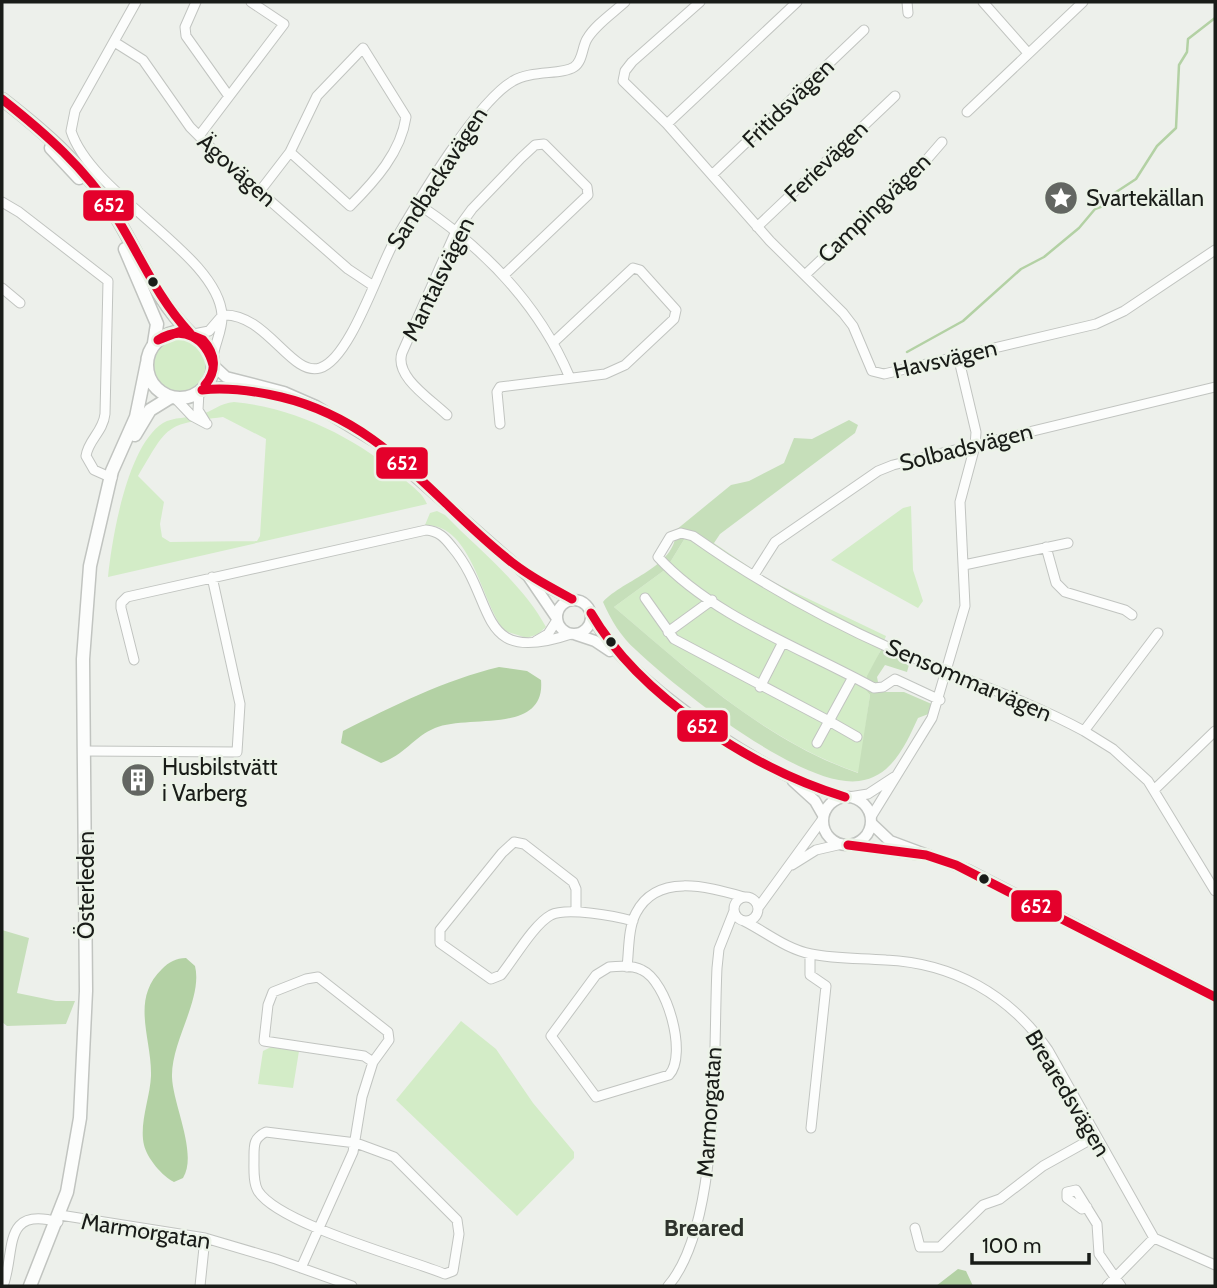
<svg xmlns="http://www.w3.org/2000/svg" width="1217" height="1288" font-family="Cabin,sans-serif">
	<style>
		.green { fill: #d3ecc7; fill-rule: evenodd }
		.forest { fill: #c6dfba }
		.water { fill: #b3d1a4 }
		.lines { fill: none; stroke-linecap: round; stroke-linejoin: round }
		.stream { stroke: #b3d1a4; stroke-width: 2.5 }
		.minor-casing { stroke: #c1c4c0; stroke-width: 11 }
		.tertiary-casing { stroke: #c1c4c0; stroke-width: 13 }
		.secondary-casing { stroke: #c1c4c0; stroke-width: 15 }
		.minor { stroke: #fcfdfc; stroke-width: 9 }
		.tertiary { stroke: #fcfdfc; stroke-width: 10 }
		.secondary { stroke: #fcfdfc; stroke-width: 12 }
		.bus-1-casing { stroke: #ecf3e8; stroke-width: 14 }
		.bus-1 { stroke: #e4002b; stroke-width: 9 }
		.bus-dot { fill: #191c18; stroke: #ecf3e8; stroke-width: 2.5 }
		.labels { text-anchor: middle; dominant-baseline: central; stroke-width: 5; stroke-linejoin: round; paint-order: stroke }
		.street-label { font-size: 23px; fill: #191c18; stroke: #ecf3e8 }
		.poi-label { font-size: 23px; fill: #191c18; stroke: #ecf3e8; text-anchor: start }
		.neighbourhood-label { font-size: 24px; font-weight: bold; fill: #2e332c; stroke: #ecf3e8 }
		.line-badge { stroke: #ecf3e8; stroke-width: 2.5 }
		.badge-label { font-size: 19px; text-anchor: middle; font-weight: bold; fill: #fff }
	</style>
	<rect width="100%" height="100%" fill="#edf0eb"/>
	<path class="green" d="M151 366a29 29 0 1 1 58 0a29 29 0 1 1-58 0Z
		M234,402C297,408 358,439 405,480C413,487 423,494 427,504L108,577C112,538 127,446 163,423C173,417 189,418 200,415C213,411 220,403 234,402ZM223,417L266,439L260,536L257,541L170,542L162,537L160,524L164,502L138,476C168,426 164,424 223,417Z
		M911,506L913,570L923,601L918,608L831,560L903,508Z
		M437,511L445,515C479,550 523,584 546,627L538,634L527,638L505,631C481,604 473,524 425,525L430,513Z
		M685,538L708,552L714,543L767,579L886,636L865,689L870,695L859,773C765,741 688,670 614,607L666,569Z
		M461,1021L496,1049L533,1103L574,1152V1158L517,1216L396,1100Z
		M271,1047L299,1051L293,1088L258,1084L263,1051Z"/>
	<path class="forest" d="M849,420L858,425L855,433L720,534L708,552L685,538L666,569L614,607C688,670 765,741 858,773L870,695L865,689L867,676L883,646L910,661L907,672L885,665L877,677L880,692H904L934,705L931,713L918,718C906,744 892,777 859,781C803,789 677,689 636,650C621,637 611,620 603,602C624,579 677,567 676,530L731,485L749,481L784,463L794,438L812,439Z
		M2,930L29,938L17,993L56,1001H75L66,1024L7,1026L2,1022Z"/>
	<path class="water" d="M499,667L527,671L541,680C546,735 468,714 435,728C415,736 403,756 381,763L341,743L343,731C393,706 445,680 499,667Z
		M186,958L195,966C203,999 171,1041 172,1077C173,1105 198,1154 183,1178L174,1182C162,1176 147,1158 144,1145C139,1124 150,1098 151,1076C152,1038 130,1000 162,969C169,962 176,958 186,958Z
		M958,1269L966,1271L973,1286H936Z"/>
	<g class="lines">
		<path class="stream" d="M907,352L963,321L1021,269L1044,257L1079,228L1095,209L1103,206L1107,198L1136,179L1157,146L1176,128L1179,65L1187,52L1188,39L1215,18"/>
		<g class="minor-casing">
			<path id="minor" d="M136,2L75,111L71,131C92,196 218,254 222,315C223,329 215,343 213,357
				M196,2L185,27L186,36L228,95
				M700,2L632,62L625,71L623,81L667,124L770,241L843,313L853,326L872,371L884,374L1096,324L1124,311L1215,250
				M907,2L908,13
				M983,2L1028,53
				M116,43L143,60L190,127L219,156L348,269L372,285
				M967,112L1083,2
				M667,124L797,2
				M199,136L284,24L251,2
				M712,175L864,30
				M260,191L290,152L317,96L363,48L406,117C401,152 375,181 350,206L290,152
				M2,202L19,212L108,281L105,414C103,432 88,440 86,456L94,470L112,478
				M418,204C484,248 539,304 570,378
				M757,227L895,96
				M806,274L922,165L942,142
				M2,288L20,303
				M222,315C266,312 291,377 320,368C350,359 378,270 394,242C417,203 476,102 513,81C531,70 562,75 574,67C583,61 582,47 587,39C595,25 613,13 625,2
				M194,334L209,331L221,317
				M199,392L198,410L206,423
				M174,397L192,416L207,424
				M447,415C432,400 394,377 402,353L456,231L472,209L521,158L535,145L544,144L587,187L588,195L505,274
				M500,424L497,392L500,387L605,374L625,365L674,319L676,310L640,270L633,268L555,341
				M1046,547L1056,583L1065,592L1125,610L1132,615
				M964,565L1068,543
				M754,575L775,542L878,471L893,465L1215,387
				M645,598L674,639L829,721L853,677
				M668,632L712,600
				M536,641L548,634L557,620
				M134,660L121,608V603L127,597L426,530C439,531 445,538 452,547C498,601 474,667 571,634
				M760,687L783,642
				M940,700L895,679L883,687L874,688C804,649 713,617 658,557L670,537L681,533L693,536C755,580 823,618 892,649C956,677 1023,698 1084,731L1113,749L1148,781L1215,891
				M1084,731L1158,633
				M817,743L829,721L857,737
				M84,751L237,752L240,704L212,577
				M1154,790L1215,731
				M849,797L868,794L894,777
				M871,817L932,718L965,606L960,502L975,446L976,432L958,356
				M792,865L816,850L842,844
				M734 909a12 12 0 1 1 24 0a12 12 0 1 1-24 0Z
				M758,908L822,820
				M576,912V889L573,882L524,844L514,842L502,853L440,930V943L491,979L501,975C514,959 534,924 551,915C567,907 615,916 633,921
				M744,921C766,932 786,949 811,954C836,959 861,958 886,960C953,963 1010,995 1048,1050L1154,1238L1215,1265
				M810,954V975L826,986L811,1128
				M609,967C619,966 633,965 642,970C667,981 688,1055 669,1075L596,1097L551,1036L596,975Z
				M627,967C629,951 628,928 636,913C657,872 708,887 744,897
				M266,1132L356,1143L394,1157L457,1220L459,1234L453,1271L445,1274C405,1258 279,1224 258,1191C253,1182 254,1169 254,1159C254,1146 253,1138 266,1132Z
				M1087,1207L1082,1209L1067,1198V1192L1076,1190L1097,1224L1099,1254L1121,1286
				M60,1215L205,1238L276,1259L352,1286
				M915,1228L920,1247H940L983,1205L1000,1199L1043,1166L1095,1137
				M301,1268L353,1152L362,1097L373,1062L364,1056L264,1041L268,1005L273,992L306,979L318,977L388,1032L389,1040L373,1062
				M3,1286C16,1252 1,1206 58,1222
				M200,1286L205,1238
				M668,1286C721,1225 713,1050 717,968L719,949L734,911
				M1107,1286L1154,1238"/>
		</g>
		<g class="tertiary-casing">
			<path id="tertiary" d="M213,365L226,377L284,392L316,406L377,443L528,576L556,617
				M202,390L225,387L252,390
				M534,580L572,599
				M557 617a17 17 0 1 1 34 0a17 17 0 1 1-34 0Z
				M591,613C616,671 728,745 784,774C803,784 825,791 845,797
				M574,634L595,641L610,651
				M793,781L815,801L823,815
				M823 821a24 24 0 1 1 48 0a24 24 0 1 1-48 0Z
				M871,823L890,841L968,870L1215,997
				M849,845L916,854"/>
		</g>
		<g class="secondary-casing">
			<path id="secondary" d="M2,99C46,133 85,167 115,215C140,255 155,299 190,333
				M51,148L79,178
				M125,249L157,324L154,343
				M147 365a33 33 0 1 1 66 0a33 33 0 1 1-66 0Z
				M135,435L150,410L171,397
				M30,1286L67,1192L80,1118L86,991L83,659L90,566L112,471L136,417L147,363"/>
		</g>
		<use href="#minor" class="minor"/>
		<use href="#tertiary" class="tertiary"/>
		<use href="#secondary" class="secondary"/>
		<g class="bus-1-casing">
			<path id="bus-1" d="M2,99C45,133 85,168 115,215C140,255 157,298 190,333
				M158,340L181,331L203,340C216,354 217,371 205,385
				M158,340C183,324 206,338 213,365
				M202,390C229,387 255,391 281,397C381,421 429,495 504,556C525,574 548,586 572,599
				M591,613C640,697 753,769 845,797
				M848,845L926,855L956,865L1215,997"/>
		</g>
		<use href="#bus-1" class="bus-1"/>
	</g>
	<defs>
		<g id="sight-disc" transform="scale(1.75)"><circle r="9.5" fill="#636662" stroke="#ecf3e8"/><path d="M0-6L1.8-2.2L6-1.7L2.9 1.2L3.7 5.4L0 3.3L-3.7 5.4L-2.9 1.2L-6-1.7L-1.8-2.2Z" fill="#fff"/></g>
		<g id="building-disc" transform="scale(1.75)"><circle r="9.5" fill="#636662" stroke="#ecf3e8"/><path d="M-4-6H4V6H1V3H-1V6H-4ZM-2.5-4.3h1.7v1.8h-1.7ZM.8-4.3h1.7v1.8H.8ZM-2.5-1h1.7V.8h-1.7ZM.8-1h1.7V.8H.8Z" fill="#fff"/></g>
	</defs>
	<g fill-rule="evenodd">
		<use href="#sight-disc" x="1061" y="198"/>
		<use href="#building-disc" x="138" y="780"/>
	</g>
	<g class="bus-dot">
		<circle cx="153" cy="282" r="6"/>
		<circle cx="611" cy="642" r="6"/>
		<circle cx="984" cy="879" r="6"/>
	</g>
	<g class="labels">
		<g class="street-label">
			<text transform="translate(788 103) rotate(-44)">Fritidsvägen</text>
			<text transform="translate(826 161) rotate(-44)">Ferievägen</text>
			<text transform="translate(237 170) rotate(42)">Ägovägen</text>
			<text transform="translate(437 178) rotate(-57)">Sandbackavägen</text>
			<text transform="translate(874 208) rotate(-44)">Campingvägen</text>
			<text transform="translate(438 279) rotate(-64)">Mantalsvägen</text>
			<text transform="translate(945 359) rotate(-13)">Havsvägen</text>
			<text transform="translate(966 447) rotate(-14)">Solbadsvägen</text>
			<text transform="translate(969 680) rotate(23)">Sensommarvägen</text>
			<text transform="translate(86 885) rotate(-90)">Österleden</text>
			<text transform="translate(1068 1093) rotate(59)">Brearedsvägen</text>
			<text transform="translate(709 1112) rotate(-86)">Marmorgatan</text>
			<text transform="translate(146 1231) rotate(9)">Marmorgatan</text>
		</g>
		<g class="poi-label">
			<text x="1086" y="198">Svartekällan</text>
			<text x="162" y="767">Husbilstvätt<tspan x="162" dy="26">i Varberg</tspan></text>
		</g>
		<g class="neighbourhood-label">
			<text x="704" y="1227">Breared</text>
		</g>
	</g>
	<g class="line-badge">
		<rect x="82" y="189" width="53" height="33" rx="7" fill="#e4002b"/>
		<rect x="375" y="446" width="54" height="34" rx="7" fill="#e4002b"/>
		<rect x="676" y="709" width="53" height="34" rx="7" fill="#e4002b"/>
		<rect x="1010" y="889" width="53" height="34" rx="7" fill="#e4002b"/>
	</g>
	<g class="badge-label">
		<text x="109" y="212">652</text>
		<text x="402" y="470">652</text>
		<text x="702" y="733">652</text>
		<text x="1036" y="913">652</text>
	</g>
	<rect width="1217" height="1288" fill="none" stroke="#191c18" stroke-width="7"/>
	<path d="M972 1253v10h117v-10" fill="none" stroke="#191c18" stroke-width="3.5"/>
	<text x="982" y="1253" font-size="21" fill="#191c18" stroke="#ecf3e8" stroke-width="5" paint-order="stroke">100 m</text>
</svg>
